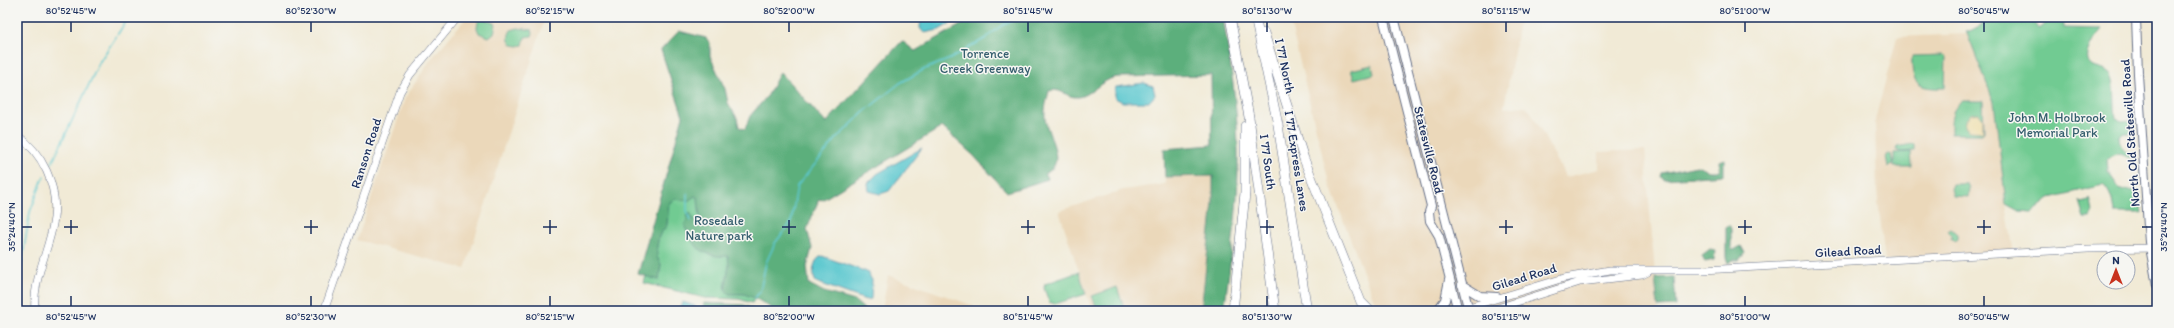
<svg xmlns="http://www.w3.org/2000/svg" width="2174" height="328" font-family="Itim,sans-serif">
	<style>
		.built { fill: #ebd8ba }
		.green { fill: #71cb92; stroke: #467d78 }
		.forest { fill: #5caf7c; stroke: #3c6f6d }
		.sand { fill: #eeda9e; stroke: #84847e }
		.water { fill: #5bc8cf; stroke: #3b7c96 }
		.lines { fill: none; stroke-linecap: round; stroke-linejoin: round }
		.stream { stroke: #5bc8cf; stroke-width: 1.5 }
		.secondary-casing { stroke: #667088; stroke-width: 8 }
		.primary-casing { stroke: #667088; stroke-width: 10 }
		.highway-casing { stroke: #667088; stroke-width: 10 }
		.secondary { stroke: #fff; stroke-width: 7 }
		.primary { stroke: #fff; stroke-width: 8 }
		.highway { stroke: #fff; stroke-width: 9 }
		.ticks { fill: none; stroke: #1b2f5e; stroke-width: 1.5 }
		.labels { text-anchor: middle; dominant-baseline: central; stroke-width: 3; stroke-linejoin: round; paint-order: stroke }
		.park-label { font-size: 13px; fill: #355e6e; stroke: #f6f6f2 }
		.street-label { font-size: 13px; fill: #1b2f5e; stroke: #f6f6f2 }
		.neatline { fill: none; stroke: #1b2f5e; stroke-width: 1.5 }
		.ticks-label { font-size: 10px; text-anchor: middle; fill: #1b2f5e }
	</style>
	<rect width="100%" height="100%" fill="#f6f6f2"/>
	<filter id="ink" filterUnits="userSpaceOnUse"><feTurbulence type="fractalNoise" baseFrequency=".025" numOctaves="2"/><feDisplacementMap in="SourceGraphic" scale="8" xChannelSelector="R" yChannelSelector="G"/><feConvolveMatrix kernelMatrix="1 2 1 2 8 2 1 2 1" color-interpolation-filters="sRGB"/></filter>
	<filter id="wash" filterUnits="userSpaceOnUse"><feTurbulence type="fractalNoise" baseFrequency=".012" numOctaves="4" result="noise"/><feDisplacementMap in="SourceGraphic" scale="16" xChannelSelector="R" yChannelSelector="G"/><feGaussianBlur stdDeviation="0.9" result="paint"/><feColorMatrix in="noise" values="0 0 0 0 0 0 0 0 0 0 0 0 0 0 0 0 0 1.4 0 .05"/><feComposite in="paint" operator="in"/></filter>
	<g filter="url(#wash)">
		<rect width="100%" height="100%" fill="#f1ead6"/>
		<path class="built" d="M467,17L545,18L465,269L357,240L405,98L431,59Z
			M1289,17H1520L1504,108L1525,106L1531,112L1566,177L1599,169V152L1645,150L1658,311H1614L1612,309L1608,311H1378L1329,183Z
			M1967,34L1992,95L1996,112L2006,204L2014,254L1885,261L1877,192L1875,120L1897,37Z
			M1212,146L1213,203L1201,311H1092L1059,211L1123,190L1165,184L1164,149Z
			M888,275L974,306L973,311H882Z"/>
		<path class="green" d="M479,17H485L484,19L496,24L494,33L489,37L479,33L477,28Z
			M1996,17H2031L2038,29L2055,17H2063L2064,28L2102,29C2096,36 2079,60 2093,67C2100,70 2109,70 2112,78C2116,89 2114,106 2116,118L2120,121L2135,120V133H2122L2119,137C2120,149 2126,154 2137,158C2129,162 2120,147 2107,159L2108,172L2119,188L2132,192H2139L2142,213H2114C2113,202 2111,192 2103,185L2050,198L2032,212L2019,211L2006,204L1994,102L1966,31H1970Z
			M518,28L532,30L533,33L532,36L525,37L523,45L518,46L512,45C507,40 508,35 511,30Z
			M1943,55L1946,58L1945,88C1918,89 1911,85 1912,56Z
			M1372,65L1374,74L1354,79L1351,70Z
			M1963,101H1983L1984,132L1982,134H1951C1951,120 1950,109 1963,101Z
			M1912,144L1914,145V151L1901,152L1896,150L1897,147Z
			M1911,152L1912,167H1894V153Z
			M1891,154L1893,165L1888,167L1886,156Z
			M679,158L760,291L752,303L739,299L705,298L644,283Z
			M1953,184H1967L1969,188L1968,197L1953,196L1951,189Z
			M2090,198L2093,212L2090,218H2084L2079,201L2081,203L2089,201Z
			M1951,229L1957,234V239L1955,241L1951,239L1952,235L1948,231Z
			M1079,272L1086,294L1055,304L1049,302L1044,288L1045,284Z
			M1117,287L1125,311H1098L1092,296Z"/>
		<path class="forest" d="M975,17H1223C1231,66 1239,116 1238,165C1238,214 1230,263 1224,311H1201L1213,203V176L1165,177L1164,149L1212,145L1211,75L1120,77C1116,77 1111,78 1108,80C1097,85 1091,95 1078,97C1066,98 1061,87 1049,91C1047,100 1044,109 1045,118C1047,136 1069,164 1044,174L1048,179L1007,192L973,155L942,127L822,200L819,199L807,229L812,248L807,267L809,284L824,292L855,301L866,311H776L755,298L744,294H729L725,289L729,265L728,256C704,258 692,247 684,224L688,221L686,214L690,213L695,221L700,219L698,198L695,196L688,201L675,199L669,203L667,225L659,236L657,246V257L661,264L659,280L638,274L683,116L661,50L679,31L706,38L710,43V56L725,89L728,103L737,118L739,127L745,129L750,116L768,95L780,72L826,123L902,41L915,51Z
			M1724,159V175L1664,179L1661,177L1662,173L1697,166L1709,171H1717L1720,169L1719,161Z
			M1729,225L1731,229V249L1734,250L1741,246L1745,253L1739,260H1733L1728,263L1726,257V227Z
			M1710,249L1715,250L1714,260L1705,262L1702,255Z
			M1674,277L1676,306L1658,307L1655,278Z
			M704,303L744,305L756,311H702Z"/>
		<path class="sand" d="M1979,113L1983,118V132L1969,131L1964,127L1965,121L1971,114Z"/>
		<path class="water" d="M921,17H961L939,30L924,33L920,28Z
			M1144,83L1153,86L1155,95L1149,102H1123L1115,98V89L1116,87Z
			M922,148L889,191L880,194L869,191L868,183L877,174Z
			M822,256L867,272L872,280L871,299L866,300L816,282C811,275 813,259 822,256Z
			M683,302L695,306L694,311H677Z"/>
		<g class="lines">
			<path class="stream" d="M1051,17L1080,19L1110,17
				M52,163L100,61L129,17
				M687,194V211L691,221
				M17,291L30,212L44,176
				M755,298L760,291L766,263L775,243L791,223L797,186L837,138L865,111L900,83L925,69L950,59L986,38L1001,26L1021,17"/>
		</g>
	</g>
	<g filter="url(#ink)">
		<g class="lines">
			<g class="secondary-casing">
				<path id="secondary" d="M17,135C43,153 58,186 54,218C50,250 32,278 35,311
					M324,311L400,92L410,75L458,17
					M1456,311L1564,278L1610,270H1703L2088,249L2157,248
					M1488,311L1580,282L1642,275L1648,272"/>
			</g>
			<g class="primary-casing">
				<path id="primary" d="M1383,17L1431,206L1429,212L1430,221L1439,236L1458,311
					M1394,17L1469,311
					M2136,17L2138,74L2149,242L2157,285
					M1462,285L1480,296L1497,297
					M1437,311L1445,300L1449,280"/>
			</g>
			<g class="highway-casing">
				<path id="highway" d="M1230,17L1249,117L1275,311
					M1255,17L1278,125L1307,311
					M1264,33L1304,159L1361,302L1370,311
					M1233,311L1245,193V126"/>
			</g>
			<use href="#secondary" class="secondary"/>
			<use href="#primary" class="primary"/>
			<use href="#highway" class="highway"/>
		</g>
	</g>
	<path class="ticks" d="M71,22V32M311,22V32M550,22V32M789,22V32M1028,22V32M1267,22V32M1506,22V32M1745,22V32M1984,22V32M71,220V234M311,220V234M550,220V234M789,220V234M1028,220V234M1267,220V234M1506,220V234M1745,220V234M1984,220V234M22,227H32M64,227H78M304,227H318M543,227H557M782,227H796M1021,227H1035M1260,227H1274M1499,227H1513M1738,227H1752M1977,227H1991M2142,227H2152M71,296V306M311,296V306M550,296V306M789,296V306M1028,296V306M1267,296V306M1506,296V306M1745,296V306M1984,296V306"/>
	<g class="labels">
		<g class="park-label">
			<text x="985" y="53">Torrence<tspan x="985" dy="15">Creek Greenway</tspan></text>
			<text x="2057" y="117">John M. Holbrook<tspan x="2057" dy="15">Memorial Park</tspan></text>
			<text x="719" y="220">Rosedale<tspan x="719" dy="15">Nature park</tspan></text>
		</g>
		<g class="street-label">
			<text transform="translate(1285 66) rotate(78)">I 77 North</text>
			<text transform="translate(2130 133) rotate(-94)">North Old Statesville Road</text>
			<text transform="translate(1429 150) rotate(76)">Statesville Road</text>
			<text transform="translate(366 153) rotate(-72)">Ranson Road</text>
			<text transform="translate(1297 161) rotate(81)">I 77 Express Lanes</text>
			<text transform="translate(1268 162) rotate(82)">I 77 South</text>
			<text transform="translate(1848 251) rotate(-3)">Gilead Road</text>
			<text transform="translate(1524 277) rotate(-17)">Gilead Road</text>
		</g>
	</g>
	<rect width="2174" height="328" fill="none" stroke="#f6f6f2" stroke-width="44"/>
	<g transform="translate(2116 270)"><circle r="19" fill="#f6f6f2" stroke="#9ea6b7"/>
	<path d="M0-3L7 15L0 10L-7 15Z" fill="#c8321e"/>
	<text y="-6" font-size="11" font-weight="bold" text-anchor="middle" fill="#1b2f5e">N</text>
	</g>
	<rect x="22" y="22" width="2130" height="284" class="neatline"/>
	<g class="ticks-label">
		<text x="71" y="14">80°52'45"W</text>
		<text x="311" y="14">80°52'30"W</text>
		<text x="550" y="14">80°52'15"W</text>
		<text x="789" y="14">80°52'00"W</text>
		<text x="1028" y="14">80°51'45"W</text>
		<text x="1267" y="14">80°51'30"W</text>
		<text x="1506" y="14">80°51'15"W</text>
		<text x="1745" y="14">80°51'00"W</text>
		<text x="1984" y="14">80°50'45"W</text>
		<text transform="translate(11 227) rotate(-90)" y="4">35°24'40"N</text>
		<text transform="translate(2163 227) rotate(-90)" y="4">35°24'40"N</text>
		<text x="71" y="320">80°52'45"W</text>
		<text x="311" y="320">80°52'30"W</text>
		<text x="550" y="320">80°52'15"W</text>
		<text x="789" y="320">80°52'00"W</text>
		<text x="1028" y="320">80°51'45"W</text>
		<text x="1267" y="320">80°51'30"W</text>
		<text x="1506" y="320">80°51'15"W</text>
		<text x="1745" y="320">80°51'00"W</text>
		<text x="1984" y="320">80°50'45"W</text>
	</g>
</svg>
